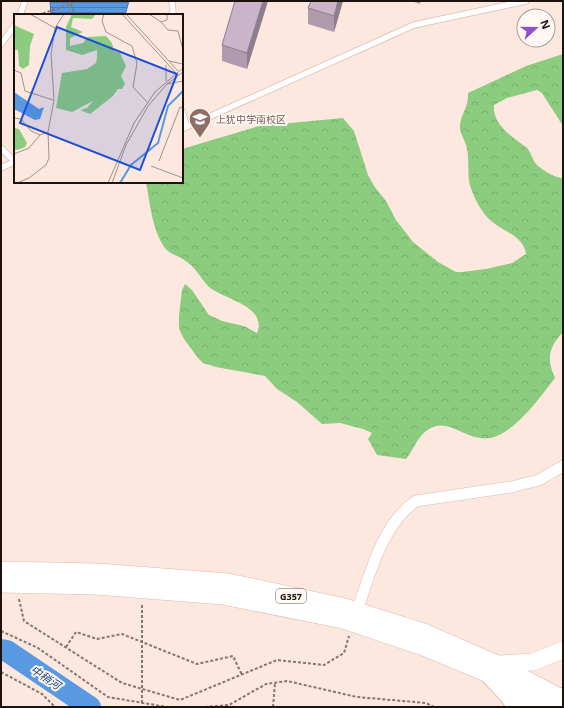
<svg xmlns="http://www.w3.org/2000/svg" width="564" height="708" font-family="'Noto Sans','Noto Sans SC',sans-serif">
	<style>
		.forest { fill: url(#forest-crowns) }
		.water { fill: url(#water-rules); stroke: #4770a1 }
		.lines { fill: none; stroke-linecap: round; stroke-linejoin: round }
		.river { stroke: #5999e1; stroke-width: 22 }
		.lane-casing { stroke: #dcbcad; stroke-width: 7 }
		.street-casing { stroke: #dcbcad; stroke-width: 12 }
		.primary-casing { stroke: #dcbcad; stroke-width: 18 }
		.highway-casing { stroke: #dcbcad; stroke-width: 22 }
		.path { stroke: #85766e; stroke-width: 2; stroke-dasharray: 3 2; stroke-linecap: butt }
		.lane { stroke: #fff; stroke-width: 5.5 }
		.street { stroke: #fff; stroke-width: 11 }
		.primary { stroke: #fff; stroke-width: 17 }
		.highway { stroke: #fff; stroke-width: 20 }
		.wall { fill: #af9aae }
		.shaded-wall { fill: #8e7d8d }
		.building { fill: #cbb3ca; stroke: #8e7d8d }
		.labels { text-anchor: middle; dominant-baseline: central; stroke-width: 4; stroke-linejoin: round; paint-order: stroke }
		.shield { fill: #fff8f5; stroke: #615752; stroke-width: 1 }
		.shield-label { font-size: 9px; font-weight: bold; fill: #1d120c }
		.education-label { font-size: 10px; fill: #785e54; stroke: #fff8f5; text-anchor: start }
		.water-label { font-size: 11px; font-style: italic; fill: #154271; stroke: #fff8f5 }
		.inset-river { fill: none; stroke: #5999e1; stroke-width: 2 }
		.inset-road { fill: none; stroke: #a3928a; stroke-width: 1 }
		.view { fill: #1d4ed8; fill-opacity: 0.15; stroke: #1d4ed8; stroke-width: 2 }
		.inset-edge { fill: none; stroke: #1d120c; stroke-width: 2 }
	</style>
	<defs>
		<pattern id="forest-crowns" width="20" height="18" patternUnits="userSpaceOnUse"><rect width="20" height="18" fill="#8ccc7e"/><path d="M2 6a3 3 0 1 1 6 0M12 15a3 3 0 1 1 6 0" fill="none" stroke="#78ae6c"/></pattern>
		<pattern id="water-rules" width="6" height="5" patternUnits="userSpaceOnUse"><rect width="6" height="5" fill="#5999e1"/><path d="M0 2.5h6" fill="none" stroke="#497bb5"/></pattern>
	</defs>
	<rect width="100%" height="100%" fill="#fce8de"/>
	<path class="forest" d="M563,54V126L542,93L537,90L507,98L494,105C492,125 513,137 527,148C531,152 532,159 536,164C542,170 555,178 563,178V332C549,347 546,359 555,378C540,397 518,429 494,437C465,446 446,408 421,436C415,443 412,452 406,459L377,455L368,439L372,433L363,429L340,423L322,424L297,402L277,389L265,376L216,367L203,363L198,358L184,339L179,329V315L182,290L185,284L192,290L209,315L222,321L244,326L257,333C268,306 223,299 209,287C201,279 196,268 187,262C180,256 170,255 164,247C152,228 150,204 146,182H182V149L259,126L343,118L354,131L368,175L374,186L386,201L396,220L413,242L438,262L456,272H462L486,269L512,263L526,254C523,235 503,232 490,220C482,212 476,202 472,191C466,178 470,163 467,149C466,142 461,135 460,129C459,115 469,109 468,93L526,66Z"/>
	<path class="water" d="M50,1H129L125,15H51Z"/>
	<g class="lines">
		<path class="river" d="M1,650L7,651L90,707"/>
		<g class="lane-casing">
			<path id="lane" d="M172,1L173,15
				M20,15L25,1
				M1,44L15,25
				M182,111L187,127
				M182,129L414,25L526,1
				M1,148L15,162
				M1,168L14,162"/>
		</g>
		<g class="street-casing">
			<path id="street" d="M357,611C370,574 382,524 416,501L511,487L539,480L563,466"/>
		</g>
		<g class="primary-casing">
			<path id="primary" d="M1,570L98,572L228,582L345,607L424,632L497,664L563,699
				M1,584L96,586L223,596L343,620L423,647L491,675L546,707
				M500,664L533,662L563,650"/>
		</g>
		<g class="highway-casing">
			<path id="highway" d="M491,675L509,694L518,707
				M558,707L561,698"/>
		</g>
		<path class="path" d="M71,4L75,15
			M38,15L71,4L72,1
			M19,599L24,621L122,683L180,700L277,660L324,665L344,653L349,636
			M1,631L38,648L108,697L167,707
			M66,647L76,632L97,639L122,634L197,664L233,656L242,675
			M1,672L42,694L55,707
			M142,703V605
			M205,707L229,705L266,684L287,681L357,697L426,703L434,707
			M273,707L275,683"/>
		<use href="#lane" class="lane"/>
		<use href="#street" class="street"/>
		<use href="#primary" class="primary"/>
		<use href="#highway" class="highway"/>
	</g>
	<path class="wall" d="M235,1H268L247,69L222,61V45Z
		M311,1H343L334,32L308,24V8Z
		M411,1H421L420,4Z"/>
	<path class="shaded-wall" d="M263,1H268L247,69V53Z
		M338,1H343L334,32V16Z"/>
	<path class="building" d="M235,1H263L247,53L222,45Z
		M311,1H338L334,16L308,8Z"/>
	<defs>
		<g id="school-pin" transform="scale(1.15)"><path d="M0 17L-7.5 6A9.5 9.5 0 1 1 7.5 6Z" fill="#8d6e63" stroke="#fff8f5"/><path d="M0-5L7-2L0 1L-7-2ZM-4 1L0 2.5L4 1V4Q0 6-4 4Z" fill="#fff"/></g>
	</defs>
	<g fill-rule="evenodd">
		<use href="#school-pin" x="200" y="119"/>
	</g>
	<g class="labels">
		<rect class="shield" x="276" y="589" width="30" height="14" rx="3"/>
		<g class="shield-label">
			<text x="291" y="596">G357</text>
		</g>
		<g class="education-label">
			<text x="216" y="119">上犹中学南校区</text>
		</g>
		<g class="water-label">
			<text transform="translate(46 677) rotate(34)">中稍河</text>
		</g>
	</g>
	<g transform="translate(14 14)">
		<rect width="169" height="169" fill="#fce8de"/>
		<path d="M58,0H82L78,5L59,4L57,13L69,18L56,24V32L69,29L74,23L92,22L98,29L100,37L106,39L112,52L107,62L111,70L108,75H104L99,82L76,100L66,96L73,94L79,87L58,98L42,94L48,59L73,55L82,49L83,44V36L68,41L52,36V13ZM0,11L20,20L16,32L15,51L9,55L5,52L4,36H0ZM0,114L5,115L13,129L11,133L3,136L0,135Z" fill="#8ccc7e"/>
		<path d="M0,78L25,95L30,93L26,105L21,106L0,95Z" fill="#5999e1"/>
		<path class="inset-river" d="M106,169L117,151L144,129L154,92L169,77"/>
		<path class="inset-road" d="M16,0L41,14M90,0L88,7L92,18L118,32L123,49L119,73L133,88M108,0L162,59M112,0L164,57M135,0L147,8M153,0V6L147,8L154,16L164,17L169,36M155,47L169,50M152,51V67M0,56L7,59L11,77L39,86M153,70L169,67M0,104L7,105L17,117L26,121M0,140L15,134L26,121L34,118L40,86L37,40L41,14L50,0M145,147L166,93L169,94M137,152L169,164M3,169L15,164L32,151L35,144L34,118M94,169L120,109L141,78L169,54M98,169L112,131L134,92L153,70L169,58"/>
		<path class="view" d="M43,13L163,60L126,156L6,109Z"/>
		<rect width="169" height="169" class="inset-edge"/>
	</g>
	<rect width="564" height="708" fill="none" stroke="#1d120c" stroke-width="4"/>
	<g transform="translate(536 28) rotate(69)"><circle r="19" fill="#fff8f5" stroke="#a59c98"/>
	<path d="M0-3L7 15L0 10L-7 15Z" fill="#8b53ca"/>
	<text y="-6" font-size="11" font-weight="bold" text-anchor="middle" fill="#1d120c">N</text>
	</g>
</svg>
